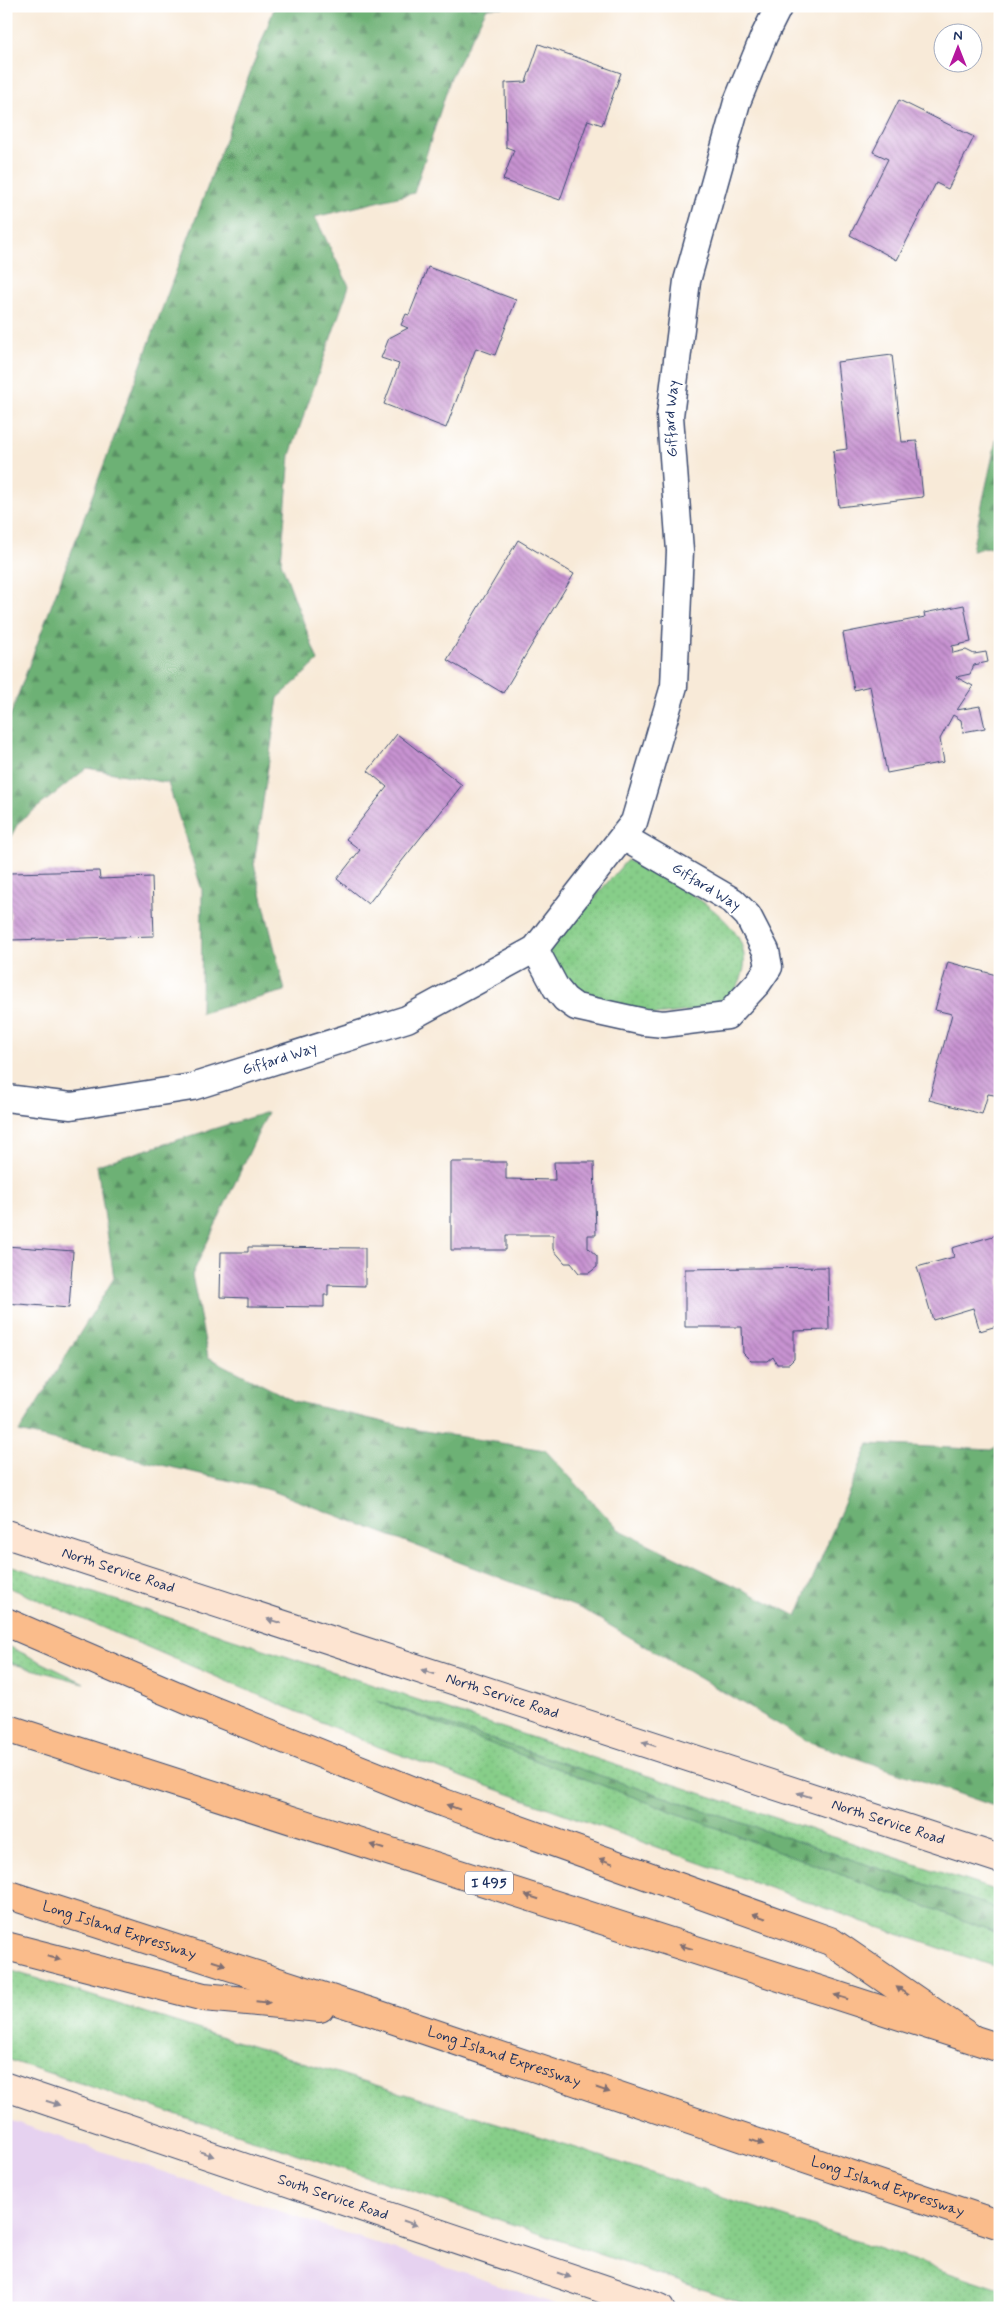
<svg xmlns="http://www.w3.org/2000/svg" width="1006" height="2314" font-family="Mynerve,sans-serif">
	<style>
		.built { fill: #e6d2f0 }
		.grass { fill: url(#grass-dots); stroke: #517e74 }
		.forest { fill: url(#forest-firs); stroke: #44706a }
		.building { fill: url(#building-back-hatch) }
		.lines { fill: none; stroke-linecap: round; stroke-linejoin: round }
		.street-casing { stroke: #3c4b70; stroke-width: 29 }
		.secondary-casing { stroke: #3c4b70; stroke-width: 30 }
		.highway-casing { stroke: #3c4b70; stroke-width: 30 }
		.street { stroke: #fff; stroke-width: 26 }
		.secondary { stroke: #fde4d1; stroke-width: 28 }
		.highway { stroke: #fabc8b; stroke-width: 28 }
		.oneway { fill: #8c8a98 }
		.oneway2 { fill: #7f6e72 }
		.labels { text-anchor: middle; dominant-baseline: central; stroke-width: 4; stroke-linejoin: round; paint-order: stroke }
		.shield { fill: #fff; stroke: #5f6d8e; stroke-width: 1 }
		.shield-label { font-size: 14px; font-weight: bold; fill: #1b2f5e }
		.street-label { font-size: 15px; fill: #1b2f5e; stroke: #fff }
	</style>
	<defs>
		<pattern id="grass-dots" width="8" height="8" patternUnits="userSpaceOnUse" patternTransform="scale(1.25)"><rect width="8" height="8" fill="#87ce89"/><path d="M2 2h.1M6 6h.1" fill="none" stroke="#74b179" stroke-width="1.8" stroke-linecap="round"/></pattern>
		<pattern id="forest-firs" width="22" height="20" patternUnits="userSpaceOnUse" patternTransform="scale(1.25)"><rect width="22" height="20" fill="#6db175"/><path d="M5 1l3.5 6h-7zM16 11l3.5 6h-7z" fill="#599063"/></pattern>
		<pattern id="building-back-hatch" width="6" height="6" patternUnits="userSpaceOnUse" patternTransform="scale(1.25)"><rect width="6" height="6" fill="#c893d1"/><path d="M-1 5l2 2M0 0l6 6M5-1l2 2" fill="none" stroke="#a278ad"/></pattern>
	</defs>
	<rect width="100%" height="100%" fill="#fff"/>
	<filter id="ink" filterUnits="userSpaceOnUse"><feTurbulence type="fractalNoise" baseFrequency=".02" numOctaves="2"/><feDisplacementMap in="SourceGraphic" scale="10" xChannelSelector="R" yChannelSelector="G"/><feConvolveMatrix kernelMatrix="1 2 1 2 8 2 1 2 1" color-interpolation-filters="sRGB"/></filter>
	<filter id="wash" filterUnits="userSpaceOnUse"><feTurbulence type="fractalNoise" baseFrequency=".0096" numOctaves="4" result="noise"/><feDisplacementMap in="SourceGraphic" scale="20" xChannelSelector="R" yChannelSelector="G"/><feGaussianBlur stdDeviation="1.12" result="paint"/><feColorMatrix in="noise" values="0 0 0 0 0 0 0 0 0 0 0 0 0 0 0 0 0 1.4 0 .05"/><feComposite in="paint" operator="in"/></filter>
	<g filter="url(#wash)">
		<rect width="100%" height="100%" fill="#f8ead8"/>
		<path class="built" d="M6,2119L351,2235L567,2308H6Z"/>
		<path class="grass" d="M627,860C662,878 717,902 738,937C752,963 742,991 717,1005C709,1009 661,1015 650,1015C631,1016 581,1000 567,988C558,980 552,962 547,952Z
			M6,1564L1000,1892V1968L892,1932L379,1747L6,1586Z
			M6,1645L84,1683L6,1662Z
			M6,1969L567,2145L1000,2289V2308H757L494,2218L6,2059Z"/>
		<path class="forest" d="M275,6H524L487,8L451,77L414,193L315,217L349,286L290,455L281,562L318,661L278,698L254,864L285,991L201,1013L202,890L168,783L87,768L18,823L6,846V727Z
			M1000,423V545L972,550Z
			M268,1112L192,1275L208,1357L294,1401L418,1430L545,1450L618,1529L797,1616L869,1444L992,1450L1000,1443V1808L807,1741L582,1609L270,1490L19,1432L114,1278L97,1165Z
			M374,1700L1000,1909V1934Z"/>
		<g id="blocks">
			<path class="building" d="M539,44L621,73L602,125L588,120L560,200L503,180L514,150L506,147L505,83L526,82Z
				M899,100L974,137L948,189L936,183L897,260L850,235L888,159L873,152Z
				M428,267L516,300L495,355L476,348L446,428L384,404L399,364L381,358L389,338L408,328L401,325L406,314L409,315Z
				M892,355L902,442L917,441L923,497L839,507L833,451L847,449L837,362Z
				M518,540L574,574L503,693L447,660Z
				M964,605L971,642L952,646L953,653L966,650L974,654L986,652L988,662L974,665L970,674L956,677L973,686L957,710L980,706L985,728L963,732L961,720L953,715L940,739L944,762L887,773L870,686L854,690L843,633L925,617L924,613Z
				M397,734L462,785L368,904L337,879L360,850L346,839L387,787L368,771Z
				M99,871L100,879L152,877L154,936L11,940L9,873Z
				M948,962L1000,976V1096L988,1094L982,1114L929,1100L952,1014L935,1010Z
				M451,1162H506V1179L555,1180L554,1162H594L596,1235H588V1248L597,1256V1267L589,1273H579L571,1263H565L553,1249V1235H506V1250H451Z
				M1000,1234V1325L980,1331L973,1308L933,1320L917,1267L954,1257L952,1248Z
				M6,1246L73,1251L69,1308L6,1303Z
				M248,1247L365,1248V1286L328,1285V1295H324V1307L248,1306V1298L220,1297L221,1252H248Z
				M828,1267L829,1330L794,1331V1359L789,1364H777L773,1357L768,1361H751L743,1353L742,1327H685V1269Z"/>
		</g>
	</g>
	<g filter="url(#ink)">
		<use href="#blocks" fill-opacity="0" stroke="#3c4b70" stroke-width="1"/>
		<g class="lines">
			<g class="street-casing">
				<g id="street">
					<path d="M535,949L556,988L565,999L576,1007L644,1022L664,1024L727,1016L758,983L769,967L766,951L748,916L733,901L623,837"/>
					<path id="s1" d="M6,1098L71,1106L192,1087L407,1019L535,949L634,822L674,686L680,551L670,416L687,281L737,102L764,36L779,6"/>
				</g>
			</g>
			<g class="secondary-casing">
				<g id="secondary">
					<path id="s2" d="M6,1534L1000,1859"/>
					<path id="s3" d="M6,2087L660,2308"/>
				</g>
			</g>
			<g class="highway-casing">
				<g id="highway">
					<path d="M6,1622L194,1703L444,1803L830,1941L971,2038"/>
					<path d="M6,1728L1000,2048"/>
					<path id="s4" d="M6,1894L374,2013L1000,2225"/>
					<path d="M6,1946L204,1997L320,2008"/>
				</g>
			</g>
			<use href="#street" class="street"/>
			<use href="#secondary" class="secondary"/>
			<use href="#highway" class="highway"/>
		</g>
		<defs><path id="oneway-solid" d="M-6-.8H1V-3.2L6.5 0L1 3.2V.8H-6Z" transform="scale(1.25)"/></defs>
		<g class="oneway">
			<use href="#oneway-solid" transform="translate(274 1621) rotate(-162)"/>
			<use href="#oneway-solid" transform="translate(428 1672) rotate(-162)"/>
			<use href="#oneway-solid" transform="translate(649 1744) rotate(-162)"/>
			<use href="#oneway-solid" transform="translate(804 1795) rotate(-162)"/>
			<use href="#oneway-solid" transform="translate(53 2103) rotate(18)"/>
			<use href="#oneway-solid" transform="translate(207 2154) rotate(19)"/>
			<use href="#oneway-solid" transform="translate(410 2223) rotate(19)"/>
			<use href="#oneway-solid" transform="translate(564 2275) rotate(19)"/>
		</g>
		<g class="oneway2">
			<use href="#oneway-solid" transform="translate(453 1807) rotate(-160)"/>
			<use href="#oneway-solid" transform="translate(377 1847) rotate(-162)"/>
			<use href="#oneway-solid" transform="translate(606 1861) rotate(-160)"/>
			<use href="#oneway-solid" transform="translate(532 1897) rotate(-162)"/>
			<use href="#oneway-solid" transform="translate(759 1916) rotate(-160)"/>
			<use href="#oneway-solid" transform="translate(686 1947) rotate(-162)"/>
			<use href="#oneway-solid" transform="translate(54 1958) rotate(14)"/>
			<use href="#oneway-solid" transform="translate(219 1963) rotate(18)"/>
			<use href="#oneway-solid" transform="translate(902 1991) rotate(-145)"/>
			<use href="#oneway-solid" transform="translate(841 1997) rotate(-162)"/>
			<use href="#oneway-solid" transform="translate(263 2002) rotate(6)"/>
			<use href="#oneway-solid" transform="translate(603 2090) rotate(19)"/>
			<use href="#oneway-solid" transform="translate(757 2142) rotate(19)"/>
		</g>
	</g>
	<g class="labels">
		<rect class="shield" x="465" y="1871.5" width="48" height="23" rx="4"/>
		<g class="shield-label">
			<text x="489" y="1883">I 495</text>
		</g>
		<g class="street-label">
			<text stroke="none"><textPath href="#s1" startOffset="1130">Giffard Way</textPath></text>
			<text transform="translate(706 887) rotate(32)">Giffard Way</text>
			<text stroke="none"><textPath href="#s1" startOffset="280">Giffard Way</textPath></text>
			<text stroke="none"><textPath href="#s2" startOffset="118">North Service Road</textPath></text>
			<text stroke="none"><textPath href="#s2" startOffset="522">North Service Road</textPath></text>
			<text stroke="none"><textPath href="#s2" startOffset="928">North Service Road</textPath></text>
			<text stroke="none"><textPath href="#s4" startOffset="119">Long Island Expressway</textPath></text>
			<text stroke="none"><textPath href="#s4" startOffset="524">Long Island Expressway</textPath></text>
			<text stroke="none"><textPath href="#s4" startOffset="929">Long Island Expressway</textPath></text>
			<text stroke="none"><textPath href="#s3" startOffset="345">South Service Road</textPath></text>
		</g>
	</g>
	<rect width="1006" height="2314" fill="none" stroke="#fff" stroke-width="25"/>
	<g transform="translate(958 48)"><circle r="24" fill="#ffffff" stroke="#a4acbf"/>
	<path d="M0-4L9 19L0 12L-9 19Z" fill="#b5179e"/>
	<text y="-8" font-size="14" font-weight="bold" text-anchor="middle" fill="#1b2f5e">N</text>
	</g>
</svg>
